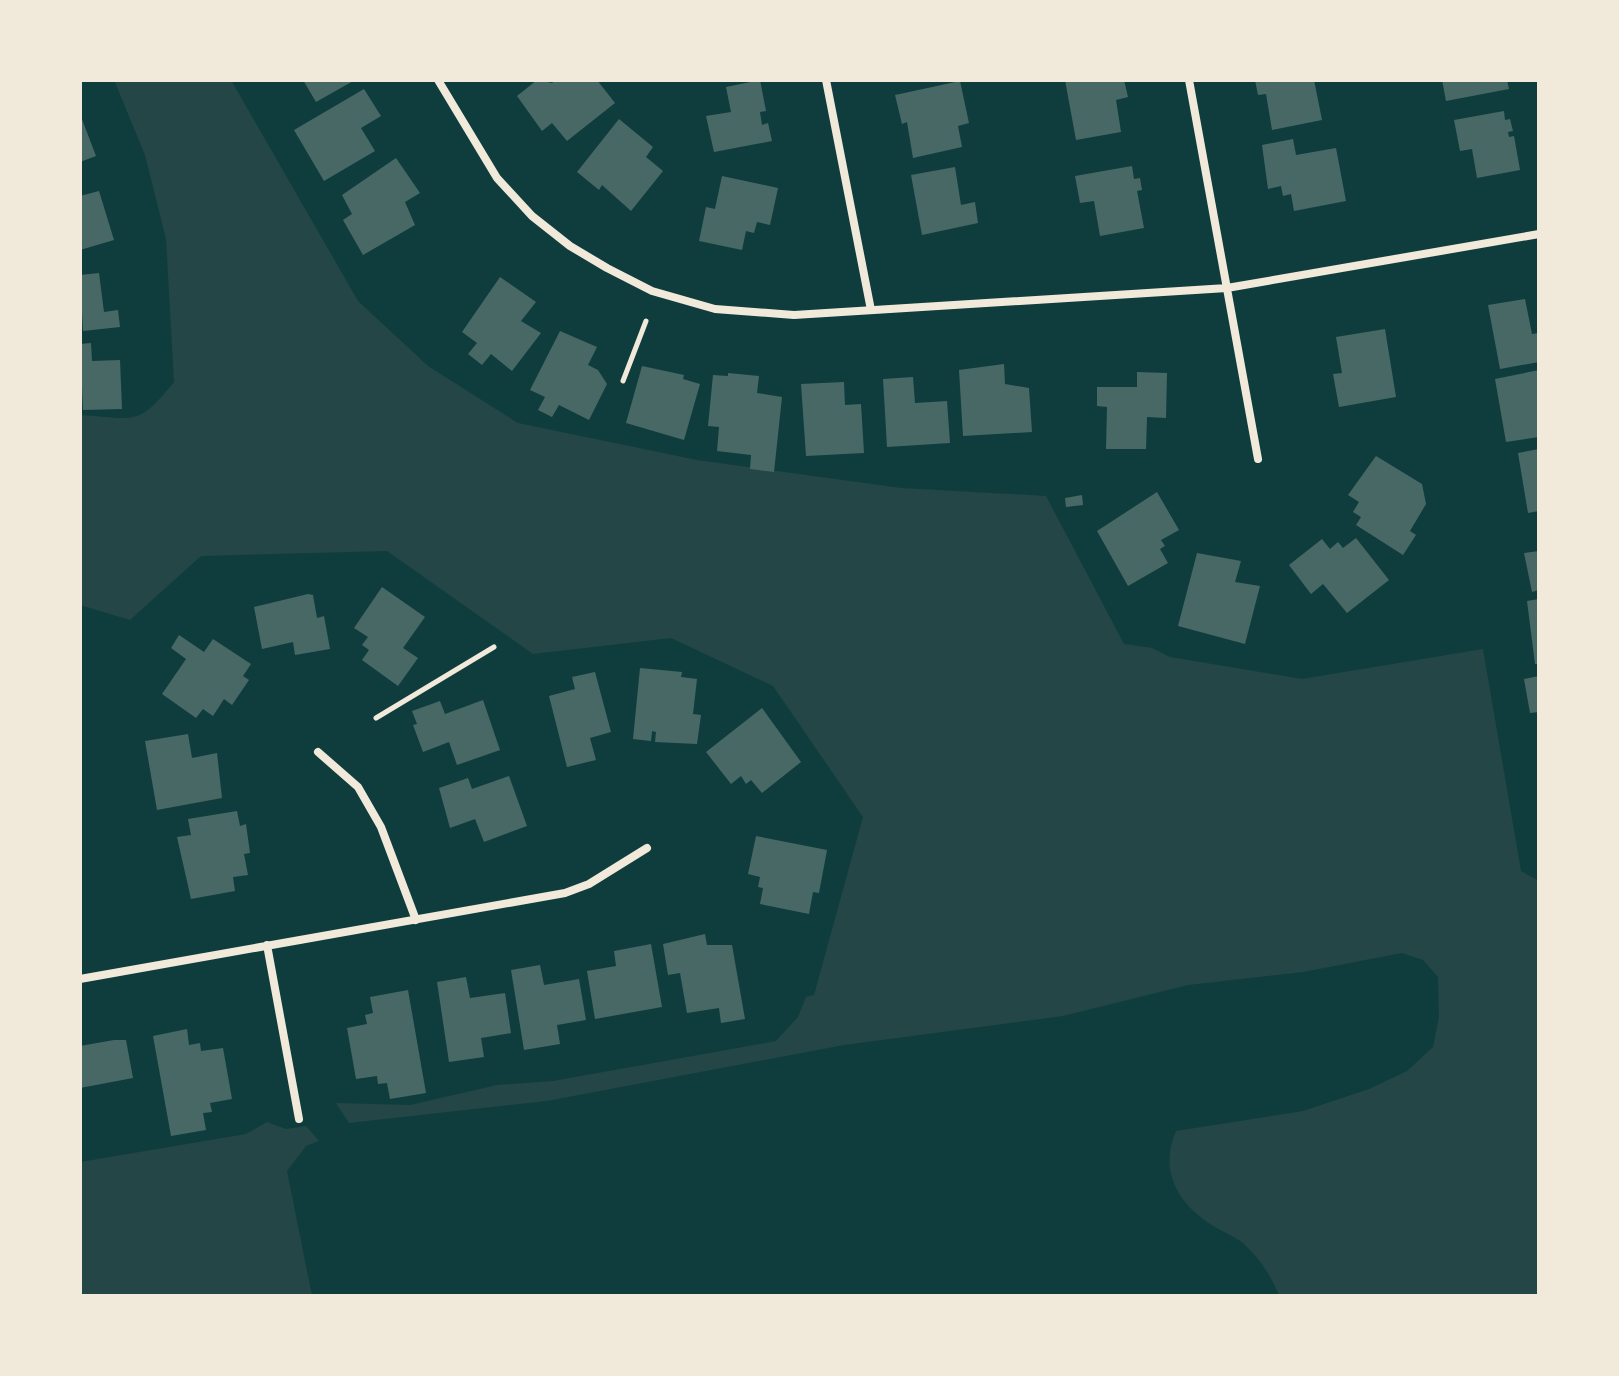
<svg xmlns="http://www.w3.org/2000/svg" width="1619" height="1376" font-family="'Asap Condensed',sans-serif">
	<style>
		.green { fill: #244646 }
		.building { fill: #486865 }
		.lines { fill: none; stroke-linecap: round; stroke-linejoin: round }
		.path { stroke: #f1e9da; stroke-width: 5 }
		.minor { stroke: #f1e9da; stroke-width: 8 }
	</style>
	<rect width="100%" height="100%" fill="#0f3d3e"/>
	<path class="green" d="M114,80H231L358,301L428,366L518,423L697,460L901,488L1046,496L1124,644L1152,648L1170,657L1302,679L1483,649L1521,871L1539,881V1296H1279C1272,1277 1260,1259 1244,1244C1235,1236 1222,1232 1212,1225C1177,1203 1159,1170 1176,1131L1303,1111L1369,1089L1407,1071L1433,1047L1439,1017L1438,977L1423,960L1402,953L1303,972L1188,985L1063,1016L844,1045L547,1101L349,1123L336,1103L410,1105L497,1085L553,1081L776,1041L798,1017L806,997L814,995L863,817L773,686L671,638L533,654L387,551L201,556L130,620L80,605V415C135,418 137,428 174,382L166,239L145,155Z
		M267,1122L286,1129L306,1126L319,1141L306,1146L287,1171L312,1296H80V1162L246,1134Z"/>
	<path class="building" d="M303,80H355L316,102Z
		M537,80L552,83L556,80H597L615,103L567,141L552,123L542,131L517,96Z
		M760,80L766,111L760,112L762,125L768,123L772,141L714,152L706,116L731,112L726,87Z
		M1065,80H1124L1128,97L1116,100L1121,132L1076,140Z
		M1255,80H1314L1322,120L1272,130L1266,94L1258,95Z
		M1442,80H1507L1509,89L1446,101Z
		M960,81L969,123L958,126L962,147L913,158L907,122L902,124L895,95Z
		M364,89L381,116L361,128L375,151L324,181L294,130Z
		M1504,111L1505,120L1510,119L1513,131L1508,132L1509,137L1514,136L1520,170L1477,178L1472,149L1460,151L1454,120Z
		M80,114L96,156L80,162Z
		M619,119L653,147L646,157L663,171L631,211L602,185L599,190L577,172Z
		M1293,139L1296,155L1336,148L1346,201L1294,211L1291,194L1283,196L1281,186L1268,189L1262,145Z
		M396,158L420,193L405,202L415,225L363,255L343,220L352,214L342,195Z
		M1132,166L1134,179L1140,178L1142,190L1137,191L1144,228L1100,236L1094,201L1080,203L1075,176Z
		M955,167L961,205L975,202L978,223L922,235L911,175Z
		M722,176L778,188L770,225L757,222L754,233L746,231L742,250L699,241L706,207L715,209Z
		M99,191L114,240L80,250V196Z
		M99,273L104,312L118,310L120,327L83,331L80,275Z
		M500,277L536,302L521,321L541,333L512,371L491,354L482,365L468,354L477,343L462,332Z
		M1525,299L1532,334L1539,333V362L1500,369L1488,305Z
		M1385,329L1396,397L1339,407L1333,374L1342,373L1336,337Z
		M560,331L597,347L588,365L598,370L607,384L589,420L559,405L552,417L538,410L545,397L530,390Z
		M91,343L92,361L120,360L122,409L83,410L80,344Z
		M1004,364L1005,384L1029,388L1032,432L963,436L959,370Z
		M642,366L684,375L683,379L700,384L684,440L626,423Z
		M1539,370V437L1506,442L1495,379Z
		M1137,372L1167,373L1166,418L1147,417L1146,449H1106L1107,407L1097,406V387H1137Z
		M728,373L759,376L757,393L782,397L774,472L750,469L751,455L717,451L719,427L708,426L713,375L728,376Z
		M913,377L915,403L947,401L950,443L887,447L883,379Z
		M844,382L845,405L861,404L864,453L806,456L801,384Z
		M1539,449V511L1528,513L1518,453Z
		M1376,456L1422,484L1426,504L1410,531L1416,535L1403,555L1356,525L1361,517L1353,512L1359,502L1348,495Z
		M1157,492L1179,530L1161,540L1165,546L1160,549L1168,563L1128,586L1097,531Z
		M1082,495L1083,505L1066,507L1065,498Z
		M1356,538L1389,580L1347,613L1323,584L1311,594L1289,565L1322,539L1330,549L1338,542L1343,548Z
		M1539,551V590L1532,592L1524,553Z
		M1197,553L1241,561L1235,582L1260,586L1245,644L1178,626Z
		M382,587L425,617L403,648L418,658L398,686L362,660L369,650L362,645L368,637L354,628Z
		M308,594L313,595L317,618L324,616L330,649L295,655L293,642L262,649L254,607Z
		M1539,599V664H1535L1527,601Z
		M179,635L204,652L213,639L251,664L243,676L249,680L232,705L224,699L213,716L203,709L196,718L162,694L186,659L171,648Z
		M640,668L682,672L681,677L697,679L693,714L701,715L697,744L655,742L656,732L652,731L651,741L633,739Z
		M595,672L611,732L590,738L596,760L567,767L549,696L575,689L572,677Z
		M1539,676V712L1530,713L1524,679Z
		M483,700L500,750L457,765L449,742L423,752L413,725L417,724L412,711L440,701L445,714Z
		M762,708L801,762L762,793L751,780L746,784L741,776L731,784L706,752Z
		M188,734L192,758L217,753L222,798L157,810L145,741Z
		M509,776L527,826L484,842L475,819L450,828L439,788L468,778L472,789Z
		M237,811L240,826L246,824L250,853L244,854L248,875L233,877L235,891L191,899L177,837L191,835L188,819Z
		M756,836L827,850L819,893L813,892L809,914L760,904L763,888L758,887L760,877L748,874Z
		M705,934L707,945H732L745,1019L721,1023L719,1008L687,1013L680,973L668,975L663,944Z
		M651,944L662,1007L595,1019L587,971L616,966L614,951Z
		M540,965L544,985L579,979L586,1020L557,1025L560,1044L524,1050L511,970Z
		M466,977L470,998L505,993L511,1033L481,1038L484,1057L449,1062L437,982Z
		M408,990L426,1093L390,1099L387,1083L378,1084L377,1076L356,1079L347,1028L367,1024L365,1015L373,1013L370,997Z
		M187,1029L189,1045L200,1043L201,1051L223,1048L232,1099L210,1103L212,1112L203,1113L206,1130L171,1136L153,1036Z
		M114,1040H126L133,1078L80,1088V1046Z"/>
	<g class="lines">
		<path class="path" d="M623,381L646,321
			M376,718L494,647"/>
		<path class="minor" d="M438,80L497,178L532,216L570,246L607,268L652,291L715,309L794,315L1227,288L1539,234
			M826,80L871,310
			M1189,80L1258,459
			M318,752L358,787L381,827L416,920
			M267,945L299,1119
			M80,979L565,893L589,884L647,848"/>
	</g>
	<rect width="1619" height="1376" fill="none" stroke="#f1e9da" stroke-width="164"/>
</svg>
